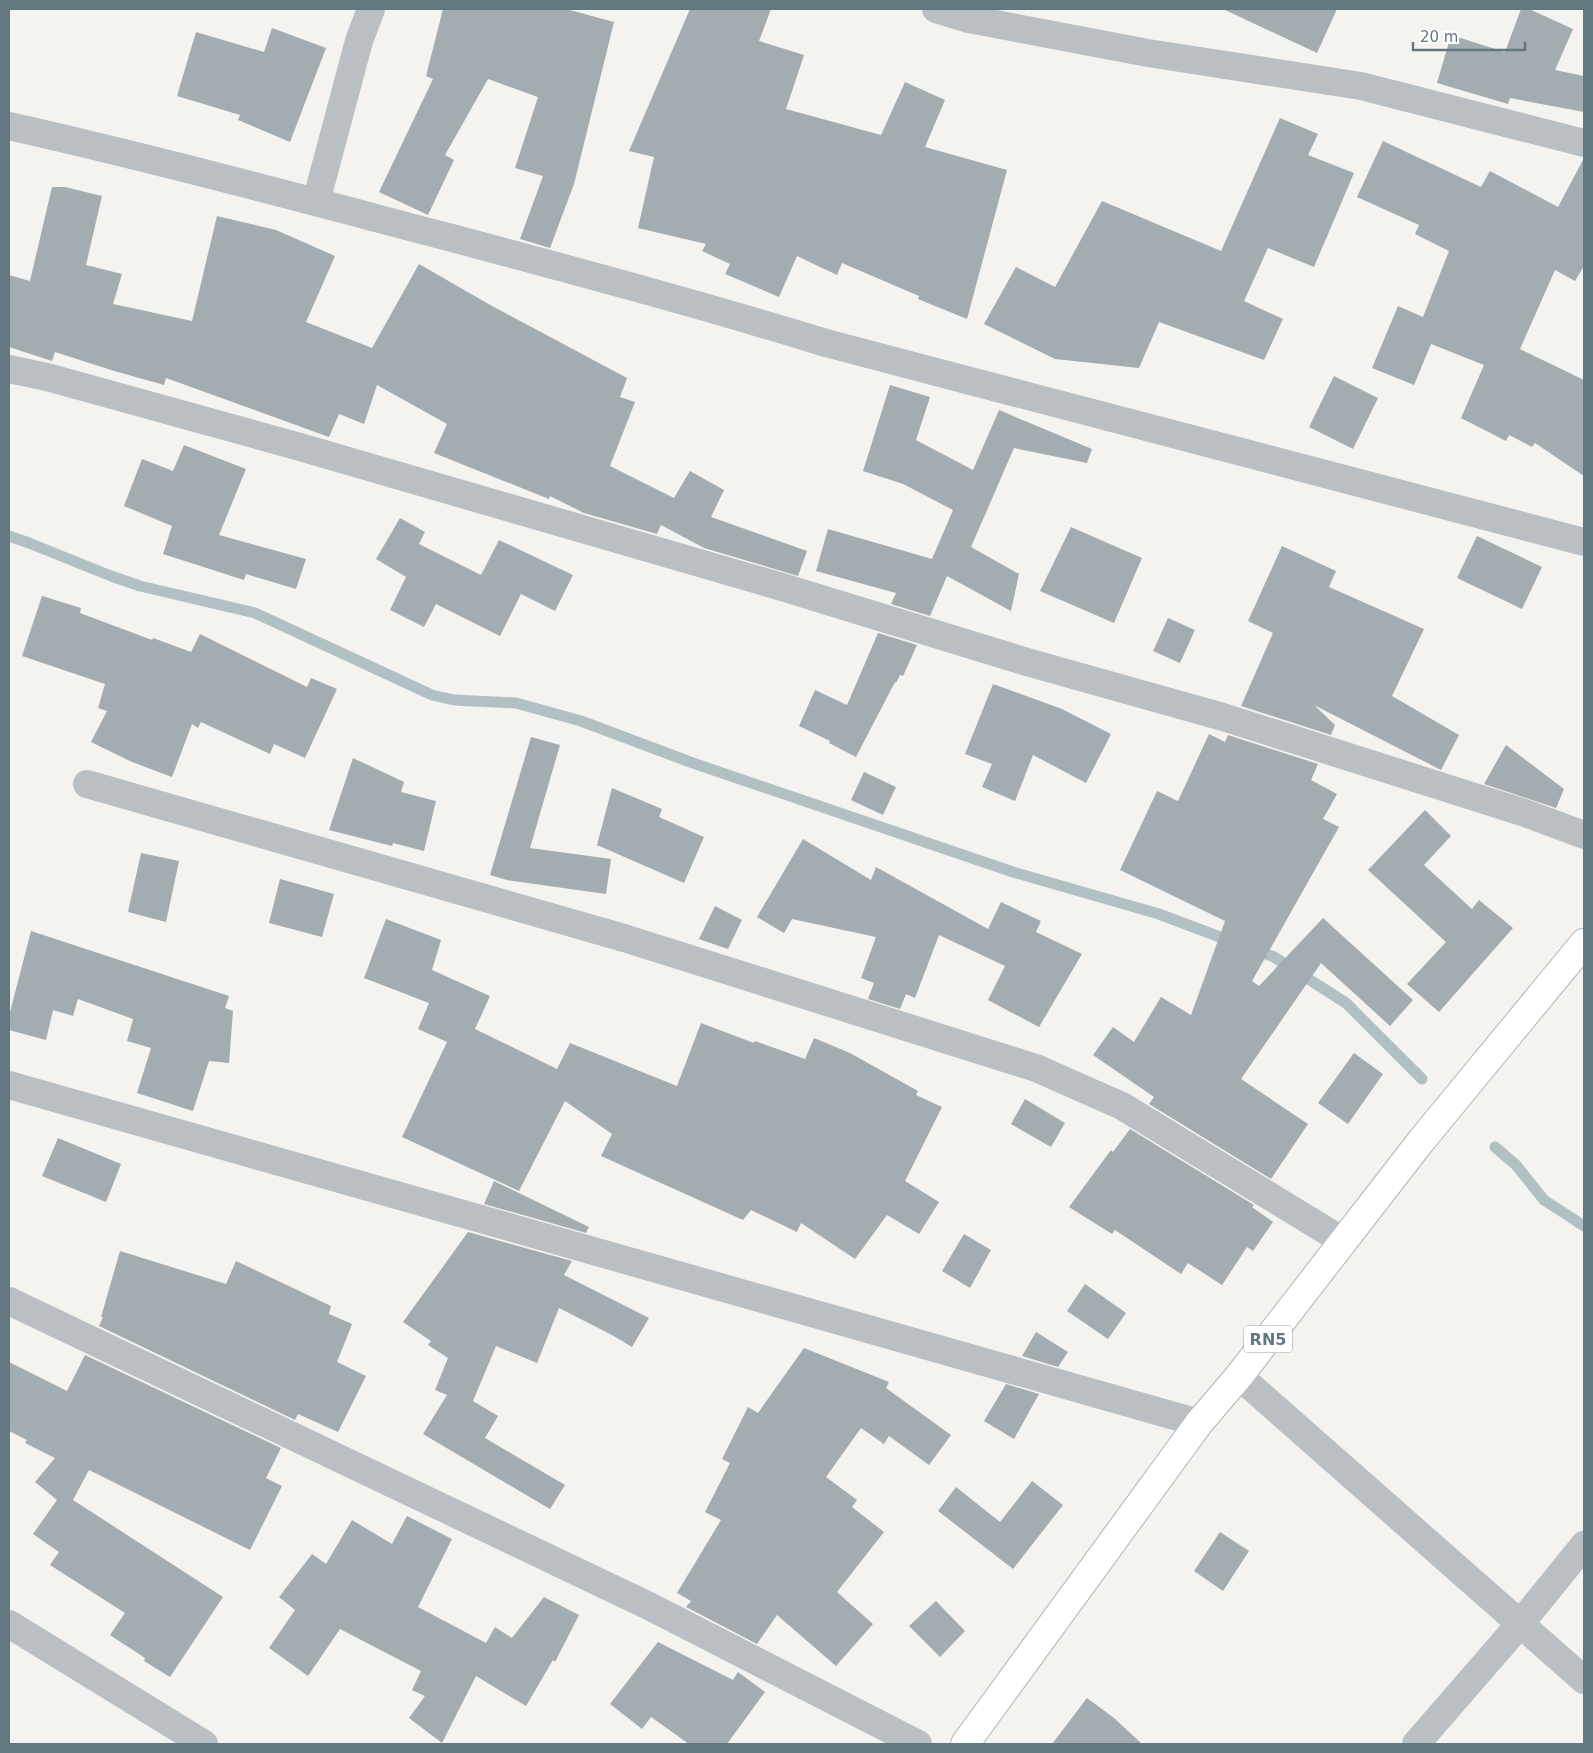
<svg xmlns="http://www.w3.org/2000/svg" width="1593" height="1753" font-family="'DejaVu Sans',sans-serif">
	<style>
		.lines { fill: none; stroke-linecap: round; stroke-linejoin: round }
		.stream { stroke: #b1c1c3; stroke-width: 11 }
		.building { fill: #a3acb0 }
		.trunk-casing { stroke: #afb4b6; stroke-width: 30 }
		.minor { stroke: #b9bfc2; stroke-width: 28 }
		.trunk { stroke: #fff; stroke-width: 28 }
		.labels { text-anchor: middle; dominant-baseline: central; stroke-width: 5; stroke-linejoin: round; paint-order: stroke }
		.shield { fill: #fff; stroke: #92a0a6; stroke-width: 1 }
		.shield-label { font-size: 16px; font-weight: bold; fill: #637780 }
	</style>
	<rect width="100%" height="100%" fill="#f4f3ef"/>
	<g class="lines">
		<path class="stream" d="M9,536L29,543L111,576L140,586L255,613L432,695L454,700L516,703L581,721L690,762L1013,872L1159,914L1233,942
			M1253,949L1274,957L1346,1003L1422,1079
			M1495,1147L1516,1165L1544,1200L1584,1226"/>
	</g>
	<path class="building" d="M443,9H566L614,22L574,184L550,248L520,239L543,176L515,168L538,97L488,79L445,155L454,160L428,215L379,192L433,79L426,76Z
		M690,9H771L759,41L804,55L786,109L881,135L905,82L945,100L925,147L1007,170L967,319L918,299L919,296L842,263L837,275L797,256L779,297L725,274L730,264L702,251L706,244L638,228L654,157L629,151Z
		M1223,9H1337L1317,53Z
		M1521,9H1529L1573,29L1555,70L1584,76V112L1510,98L1508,104L1437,83L1451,35L1505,52Z
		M272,28L326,48L290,142L238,120L240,115L177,96L196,32L264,52Z
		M1280,118L1318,134L1308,155L1354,173L1314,267L1268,248L1244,301L1283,319L1264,360L1159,322L1139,368L1055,359L984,324L1016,267L1055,287L1102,201L1221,251Z
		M1383,141L1481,187L1490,171L1558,207L1584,158V266L1575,281L1555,270L1520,349L1584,380V476L1535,443L1532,447L1509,435L1506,441L1461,418L1484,365L1431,344L1414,385L1372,368L1398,306L1423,317L1449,251L1415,234L1419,225L1357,197Z
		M52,187H65L102,196L86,265L122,274L113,304L192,321L217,216L276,230L335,256L306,322L372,348L419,264L492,306L627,378L620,397L635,402L610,466L674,498L690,471L724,490L711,517L807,551L798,576L704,548L661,525L657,534L584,513L550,496L549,499L434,453L447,424L377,385L364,424L339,414L329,437L166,378L164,385L111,370L55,352L52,361L9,347V275L30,281Z
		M1334,376L1378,398L1353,449L1309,427Z
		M890,385L930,397L916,440L973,470L999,410L1092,449L1087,463L1014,448L971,547L1019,574L1011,611L947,576L930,616L891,604L896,593L816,571L828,529L932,559L953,510L903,484L863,471Z
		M184,445L246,469L219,535L306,559L296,589L246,574L244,580L163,554L172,526L124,506L142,459L173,471Z
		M400,518L425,532L419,544L481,575L499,540L573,575L555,611L521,594L500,636L436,604L424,627L390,610L406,577L376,559Z
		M1071,527L1142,558L1114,623L1040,591Z
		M1477,536L1542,567L1522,609L1457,578Z
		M1282,546L1336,571L1329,587L1424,629L1392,696L1459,735L1441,770L1314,705L1335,725L1331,735L1241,706L1273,633L1248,621Z
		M42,596L81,608L80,613L152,640L153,638L191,652L200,634L307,687L311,678L337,689L305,758L274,744L270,754L201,722L198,728L192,724L172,777L132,762L91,742L107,711L98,708L105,684L22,656Z
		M1168,618L1195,630L1180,663L1153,651Z
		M878,633L917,645L903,676L900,675L896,683L895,682L856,757L829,743L830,741L799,726L815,690L847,705Z
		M993,684L1062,709L1111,734L1086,783L1033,755L1015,801L982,787L992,764L965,754Z
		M1209,734L1225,742L1228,735L1318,764L1311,780L1337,794L1323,819L1339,827L1252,981L1259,986L1323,918L1413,1000L1390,1026L1321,963L1241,1079L1308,1124L1271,1179L1149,1104L1154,1097L1093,1055L1113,1027L1134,1042L1161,997L1191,1015L1225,921L1120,870L1157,791L1178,801Z
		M531,737L560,745L530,848L611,859L606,894L507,880L490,875Z
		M1506,745L1564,789L1556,808L1484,784Z
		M353,758L404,782L401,792L436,801L424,851L393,843L392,846L329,830Z
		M864,772L896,787L883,815L851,800Z
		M612,788L662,809L659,817L704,837L684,883L597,845Z
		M1425,810L1451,836L1424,865L1472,909L1479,900L1513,928L1439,1012L1407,984L1446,942L1368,870Z
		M803,839L871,880L876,867L988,929L1001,902L1041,921L1036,932L1082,954L1039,1027L988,1000L1005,966L939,935L915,998L906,994L900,1009L868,999L874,983L861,978L876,937L792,919L784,933L757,917Z
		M141,853L179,861L166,922L128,912Z
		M280,879L334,894L322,937L269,923Z
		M715,906L742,920L728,949L699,939Z
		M386,919L441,940L432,970L490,996L475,1029L557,1069L570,1043L677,1086L701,1023L754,1043L755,1041L805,1059L814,1038L850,1053L918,1091L916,1095L942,1107L905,1181L939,1202L919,1234L887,1215L855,1259L801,1223L797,1232L751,1210L743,1220L601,1156L612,1134L565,1101L519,1191L402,1137L447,1042L418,1029L429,1003L364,978Z
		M31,931L229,996L225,1008L233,1011L229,1063L209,1061L193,1111L137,1093L151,1048L127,1041L133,1019L78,999L73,1016L53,1010L46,1040L9,1030V1016Z
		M1354,1053L1383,1074L1348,1124L1318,1103Z
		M1025,1099L1065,1123L1051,1147L1011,1124Z
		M1130,1129L1254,1205L1252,1207L1273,1222L1253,1251L1247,1247L1222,1285L1188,1263L1181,1274L1115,1230L1112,1234L1069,1207L1111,1150L1113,1152Z
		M58,1138L121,1164L106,1202L42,1176Z
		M494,1181L589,1227L586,1233L484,1204Z
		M468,1232L572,1261L564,1275L649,1318L632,1347L612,1335L559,1308L537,1363L496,1346L473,1401L498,1416L485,1438L565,1485L550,1509L423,1434L447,1395L435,1390L448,1358L428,1345L431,1341L403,1322Z
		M964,1234L991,1250L970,1288L942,1271Z
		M120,1251L226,1284L236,1261L331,1306L329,1314L352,1324L337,1362L366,1376L338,1432L298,1414L295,1420L99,1326L103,1317H101Z
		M1085,1284L1126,1313L1108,1339L1067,1311Z
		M1036,1332L1068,1352L1058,1367L1022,1356Z
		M804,1348L889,1382L886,1388L951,1435L929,1465L889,1436L884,1444L861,1428L826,1477L857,1500L852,1507L884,1532L837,1592L873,1624L836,1666L777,1615L757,1644L686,1607L691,1601L677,1593L721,1520L705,1512L730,1463L722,1459L748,1407L758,1413Z
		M85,1355L281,1448L266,1478L282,1486L250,1550L89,1470L73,1500L223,1597L170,1677L144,1661L145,1658L110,1635L125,1613L50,1565L59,1552L33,1534L57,1500L35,1482L55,1458L25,1443L27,1440L9,1431V1362L67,1391Z
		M1006,1384L1039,1394L1014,1439L984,1421Z
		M1032,1481L1063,1505L1013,1569L938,1511L956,1487L1000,1522Z
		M407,1516L452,1539L418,1607L486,1643L495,1627L512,1638L544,1597L579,1615L555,1662L553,1660L526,1706L476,1676L442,1743L409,1718L425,1696L412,1690L421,1671L340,1629L308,1676L269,1648L295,1610L279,1597L312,1554L326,1564L352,1520L392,1544Z
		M1220,1532L1249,1551L1223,1591L1194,1571Z
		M936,1601L965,1631L940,1657L909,1626Z
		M658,1642L733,1680L738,1672L765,1692L727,1744H689L651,1717L642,1729L610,1704Z
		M1087,1698L1114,1718L1142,1744H1052Z"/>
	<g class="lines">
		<g class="trunk-casing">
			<path id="trunk" d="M965,1744L1199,1423L1239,1376L1421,1141L1584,943"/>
		</g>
		<path class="minor" d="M936,9L969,19L1148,53L1361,86L1584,143
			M9,126C151,158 292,196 433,233C564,268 696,303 826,343L1584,542
			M316,202L359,41L371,9
			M9,369L47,377L300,447L782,587L1027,662L1223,717L1528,814L1584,835
			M87,784L624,938L1036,1068L1122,1106L1343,1241
			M9,1085L1199,1423
			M9,1301L649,1606L918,1744
			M1239,1376L1584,1680
			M9,1624L204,1744
			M1416,1744L1520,1624L1584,1545"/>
		<use href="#trunk" class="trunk"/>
	</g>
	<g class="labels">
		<rect class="shield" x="1244" y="1325.5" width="48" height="27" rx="4"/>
		<g class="shield-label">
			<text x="1268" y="1339">RN5</text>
		</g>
	</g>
	<rect width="1593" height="1753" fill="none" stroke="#637780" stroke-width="20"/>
	<path d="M1413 42v8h112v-8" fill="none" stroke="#637780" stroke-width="2.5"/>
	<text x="1420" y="42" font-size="15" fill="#637780" stroke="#ffffff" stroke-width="4" paint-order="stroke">20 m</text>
</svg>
